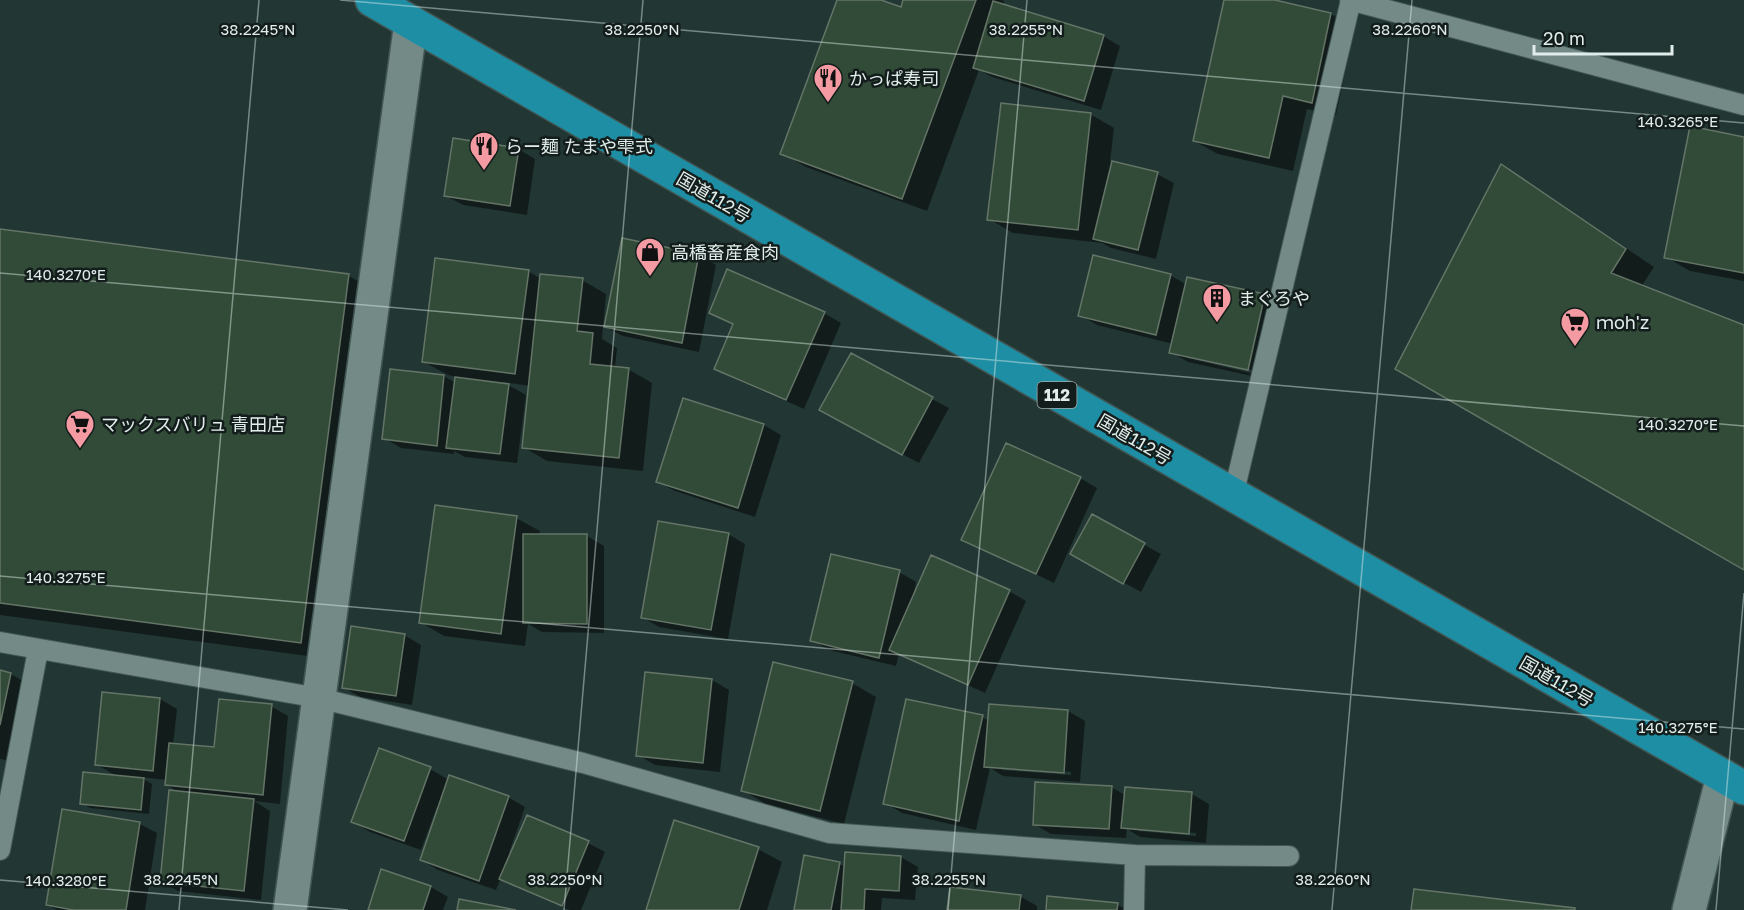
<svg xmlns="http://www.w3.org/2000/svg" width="1744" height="910" font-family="'Golos Text','Noto Sans JP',sans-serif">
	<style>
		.shadow { fill: #0007; fill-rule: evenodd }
		.building { fill: #324b38; stroke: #647467; stroke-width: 1.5 }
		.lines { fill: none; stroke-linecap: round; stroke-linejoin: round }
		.service-casing { stroke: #415552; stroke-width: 22 }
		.minor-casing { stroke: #415552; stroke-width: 36 }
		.trunk-casing { stroke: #415552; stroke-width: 36 }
		.service { stroke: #738a87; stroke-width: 20 }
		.minor { stroke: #738a87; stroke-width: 33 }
		.trunk { stroke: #1e8ea4; stroke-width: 33 }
		.ticks { fill: none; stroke: #e0edea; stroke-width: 1.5; stroke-opacity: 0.45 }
		.labels { text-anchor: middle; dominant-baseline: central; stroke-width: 5; stroke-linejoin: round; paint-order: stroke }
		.shield { fill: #131d1b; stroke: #a2afac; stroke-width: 1.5 }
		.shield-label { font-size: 16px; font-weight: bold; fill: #e0edea }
		.poi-label { font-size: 18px; fill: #e0edea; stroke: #131d1b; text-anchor: start }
		.street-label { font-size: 18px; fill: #e0edea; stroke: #131d1b }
		.ticks-label { font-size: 15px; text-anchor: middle; fill: #e0edea; stroke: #131d1b; stroke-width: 5; stroke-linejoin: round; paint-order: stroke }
	</style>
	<rect width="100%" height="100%" fill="#223734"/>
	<path class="shadow" d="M839,0H877L902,9L905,0H1002L1004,1L1003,6L1103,36L1120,46L1101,110L992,77L979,70L927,211L806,167L782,153Z
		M1226,0H1268L1331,14L1355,28L1336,115L1307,109L1293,171L1218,154L1194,141Z
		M1090,114L1114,128L1110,162L1157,174L1174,183L1156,259L1111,248L1102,243L1013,233L989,219Z
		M1744,138V281L1690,271L1666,257Z
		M518,149L535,159L527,215L463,205L446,196Z
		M1502,166L1530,183L1654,267L1641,287L1744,327V568Z
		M0,230L349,276L378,292L330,659L0,615Z
		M623,240L699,255L716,265L699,352L623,336L605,327Z
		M528,271L541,279L582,280L606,294L602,339L617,348L615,368L628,369L652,383L643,471L547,461L523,447L530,386L503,382L526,395L517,463L465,457L454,451V454L401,448L384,438L392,370L444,376L456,383L457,377L448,375L424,362Z
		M1170,275L1187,285L1264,296L1281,305L1265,379L1188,362L1171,352L1173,344L1097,325L1080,315ZM1188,355L1256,371L1255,374L1188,358Z
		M711,312L824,313L841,323L804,409L733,378L716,368L734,325Z
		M932,399L949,408L919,463L838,420Z
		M684,400L764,425L781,435L755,517L675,491L658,482Z
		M1080,478L1097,488L1054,583L963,539Z
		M1092,516L1161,554L1141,592L1072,554Z
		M516,518L540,531L539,536H587L604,546V633L542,632L528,624L525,646L444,636L420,622Z
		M728,534L745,544L728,639L659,627L642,617Z
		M899,572L916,582L913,596H915L1009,591L1026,601L985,693L899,654L896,666L829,650L812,640Z
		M404,635L421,645L412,705L360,697L343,687Z
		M0,672L11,674L28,684L11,761L0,759Z
		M712,680L729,690L720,772L655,765L638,755Z
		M852,683L876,697L844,824L766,804L742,790Z
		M160,699L177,709L173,745L216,748L271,706L288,716L280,804L254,801L270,811L261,900L178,891L161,881L181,793L166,785L167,780L140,777L152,784L149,814L90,808L82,803L117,776L97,765Z
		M1068,711L1085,721L1080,782L1003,776L990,768L976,830L902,813L885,803L982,717L989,721ZM1002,767L1071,772V775L1002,770Z
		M430,769L449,780L508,797L525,807L509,853L588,843L605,852L581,910H569L518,888L501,878L496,890L438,870L421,860L439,808L437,807L421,850L370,832L353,822Z
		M1111,787L1125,795L1126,789L1192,794L1209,804L1206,843L1140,837L1127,829L1126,838L1051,834L1034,824ZM1138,828L1196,833V836L1138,831Z
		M140,824L157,833L145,910H57L48,905Z
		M758,849L782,862L767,910H648Z
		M901,857L918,867L915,900L882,898L881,910H796L839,864L846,867Z
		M431,887L448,897L443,910H369Z
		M1020,896L1037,906V910H949Z
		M1049,898L1118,905L1127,910H1047Z"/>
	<path class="building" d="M837,0H881L901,7L903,0H976L902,199L780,154Z
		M1224,0H1275L1331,13L1312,103L1283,96L1269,158L1193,141Z
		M993,1L1104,35L1084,101L973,68Z
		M1001,103L1091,113L1078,230L987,220Z
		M1690,126L1744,137V273L1664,258Z
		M453,138L519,148L510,206L444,196Z
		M1112,161L1158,172L1138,250L1093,239Z
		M1501,164L1626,249L1611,273L1744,325V570L1395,369Z
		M0,229L349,274L301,643L0,603Z
		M622,238L699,254L682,343L604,327Z
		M1093,255L1171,274L1156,335L1078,316Z
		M435,258L529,270L515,374L422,362Z
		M727,269L825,312L786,400L714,369L733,324L709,313Z
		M540,274L583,278L577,331L593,333L590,364L629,368L619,458L522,448Z
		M1187,277L1265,294L1248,370L1169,353Z
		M851,353L933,397L902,455L819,410Z
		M390,369L444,375L437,446L382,439Z
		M455,377L509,384L500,454L446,448Z
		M683,398L764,424L738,508L656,482Z
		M1006,443L1081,477L1036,574L961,540Z
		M435,505L517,516L501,634L419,623Z
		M1092,514L1145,543L1123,584L1070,554Z
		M658,521L729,533L711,630L641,618Z
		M523,534H587V624L523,623Z
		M831,554L900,570L879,658L810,641Z
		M931,555L1010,590L968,685L889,650Z
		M351,626L405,634L396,696L342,688Z
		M773,662L853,681L820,811L741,791Z
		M0,670L11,673L0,725Z
		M645,672L712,679L703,763L636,756Z
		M102,692L160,698L153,771L95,765Z
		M219,699L272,704L263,795L165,785L169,743L214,747Z
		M906,699L983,715L959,821L883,804Z
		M989,704L1068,710L1064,773L984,767Z
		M379,748L431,767L404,841L351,822Z
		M83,772L144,778L141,810L80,804Z
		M449,775L509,796L479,881L420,860Z
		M1035,782L1112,786L1109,829L1033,825Z
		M1125,787L1192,792L1189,834L1121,828Z
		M169,790L254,799L244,891L160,882Z
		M62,809L140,822L126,910H73L46,905Z
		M527,815L589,841L562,906L499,879Z
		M674,820L759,847L739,910H646Z
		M845,852L901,856L899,891L865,889L864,910H841Z
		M804,855L840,862L831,910H794Z
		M381,869L431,886L423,910H368Z
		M950,887L1021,895L1019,910H947Z
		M1414,889L1575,908V910H1411Z
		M1047,896L1118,903L1117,910H1046Z
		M459,899L516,910H457Z"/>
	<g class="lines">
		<g class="service-casing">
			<path id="service" d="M1350,0L1744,105
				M1233,496L1351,0
				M0,642L319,698L583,763L829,833L1135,855
				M0,850L38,650
				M1134,910L1135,855L1289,856"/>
		</g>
		<g class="minor-casing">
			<path id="minor" d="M290,910L411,22
				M1689,910L1723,776"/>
		</g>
		<g class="trunk-casing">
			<path id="trunk" d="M372,0L1744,788"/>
		</g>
		<use href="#service" class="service"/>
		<use href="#minor" class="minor"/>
		<use href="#trunk" class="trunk"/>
	</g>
	<path class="ticks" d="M340,0L1744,123M0,273L1744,426M0,576L1744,729M0,880L348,910M179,910L259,0M564,910L643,0M948,910L1027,0M1332,910L1412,0M1716,910L1744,593"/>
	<defs>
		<g id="restaurant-pin" transform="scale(1.5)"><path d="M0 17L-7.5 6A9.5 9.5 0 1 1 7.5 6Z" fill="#f49aa2" stroke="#131d1b"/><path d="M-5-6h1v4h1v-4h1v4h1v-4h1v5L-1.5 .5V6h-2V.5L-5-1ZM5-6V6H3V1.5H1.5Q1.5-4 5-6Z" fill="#111"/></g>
		<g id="shop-pin" transform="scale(1.5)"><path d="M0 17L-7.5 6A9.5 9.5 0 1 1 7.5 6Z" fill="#f49aa2" stroke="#131d1b"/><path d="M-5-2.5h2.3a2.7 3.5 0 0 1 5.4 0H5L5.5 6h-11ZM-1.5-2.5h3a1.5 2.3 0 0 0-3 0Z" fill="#111"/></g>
		<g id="building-pin" transform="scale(1.5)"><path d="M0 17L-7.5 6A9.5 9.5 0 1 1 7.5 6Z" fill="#f49aa2" stroke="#131d1b"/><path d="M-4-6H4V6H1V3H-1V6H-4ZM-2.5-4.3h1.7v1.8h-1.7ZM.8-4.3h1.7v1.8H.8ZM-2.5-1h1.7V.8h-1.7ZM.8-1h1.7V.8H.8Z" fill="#111"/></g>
		<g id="supermarket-pin" transform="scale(1.5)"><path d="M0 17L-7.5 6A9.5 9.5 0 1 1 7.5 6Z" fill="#f49aa2" stroke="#131d1b"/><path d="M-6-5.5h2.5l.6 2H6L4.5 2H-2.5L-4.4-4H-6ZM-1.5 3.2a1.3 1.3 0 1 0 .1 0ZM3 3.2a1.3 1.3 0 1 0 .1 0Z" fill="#111"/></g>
	</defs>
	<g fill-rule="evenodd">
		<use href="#restaurant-pin" x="828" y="78"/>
		<use href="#restaurant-pin" x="484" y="146"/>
		<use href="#shop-pin" x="650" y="252"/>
		<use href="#building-pin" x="1217" y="298"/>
		<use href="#supermarket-pin" x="1575" y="322"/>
		<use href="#supermarket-pin" x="80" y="424"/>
	</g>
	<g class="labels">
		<rect class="shield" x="1037.5" y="382" width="39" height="26" rx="4.5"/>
		<g class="shield-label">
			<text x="1057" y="395">112</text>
		</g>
		<g class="poi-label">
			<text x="849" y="78">かっぱ寿司</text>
			<text x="505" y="146">らー麺 たまや雫式</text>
			<text x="671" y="252">高橋畜産食肉</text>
			<text x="1238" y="298">まぐろや</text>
			<text x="1596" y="322">ｍoh'z</text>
			<text x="101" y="424">マックスバリュ 青田店</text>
		</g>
		<g class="street-label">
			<text transform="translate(714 197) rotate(30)">国道112号</text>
			<text transform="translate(1135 439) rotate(30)">国道112号</text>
			<text transform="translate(1557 681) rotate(30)">国道112号</text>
		</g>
	</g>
	<g class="ticks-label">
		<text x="258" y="35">38.2245°N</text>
		<text x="642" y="35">38.2250°N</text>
		<text x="1026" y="35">38.2255°N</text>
		<text x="1410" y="35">38.2260°N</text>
		<text x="1678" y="127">140.3265°E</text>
		<text x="66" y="280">140.3270°E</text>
		<text x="1678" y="430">140.3270°E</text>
		<text x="66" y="583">140.3275°E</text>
		<text x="1678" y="733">140.3275°E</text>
		<text x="181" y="885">38.2245°N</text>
		<text x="565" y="885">38.2250°N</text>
		<text x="949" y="885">38.2255°N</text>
		<text x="1333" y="885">38.2260°N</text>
		<text x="66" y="886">140.3280°E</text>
	</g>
	<path d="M1534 45v9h138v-9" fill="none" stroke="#e0edea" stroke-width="3"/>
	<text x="1543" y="45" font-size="18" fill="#e0edea" stroke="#131d1b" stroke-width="4.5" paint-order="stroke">20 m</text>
</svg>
